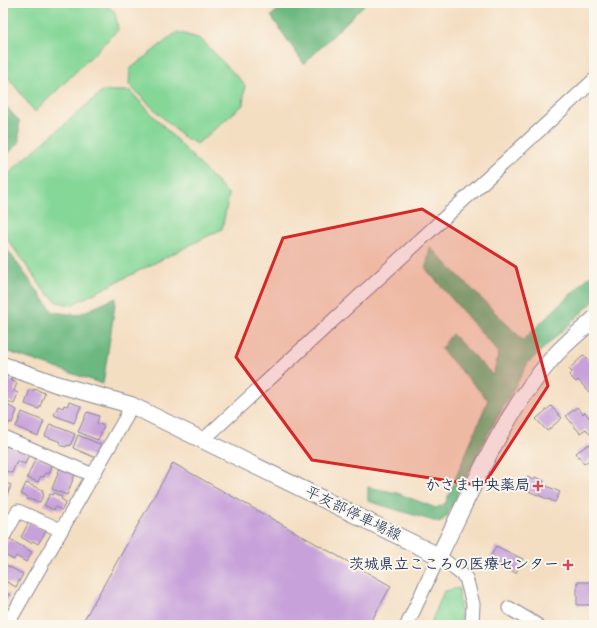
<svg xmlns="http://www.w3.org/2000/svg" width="597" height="628" font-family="Mynerve,'Klee One',sans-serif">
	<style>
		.green { fill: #85d798; stroke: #50837b }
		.forest { fill: #6cb880; stroke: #44746f }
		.building { fill: #c7a1da }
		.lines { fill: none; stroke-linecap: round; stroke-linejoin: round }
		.minor-casing { stroke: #888690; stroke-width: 15 }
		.major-casing { stroke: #888690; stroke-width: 18 }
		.minor { stroke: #fff; stroke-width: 13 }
		.major { stroke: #fff; stroke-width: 16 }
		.marked { fill: #d62828; fill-opacity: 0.2; stroke: #d62828; stroke-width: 3; stroke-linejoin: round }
		.poi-dot { fill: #d1495b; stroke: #fbf7ec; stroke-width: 1.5 }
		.labels { text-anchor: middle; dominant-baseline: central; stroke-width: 4; stroke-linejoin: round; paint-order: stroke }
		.poi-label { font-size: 15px; font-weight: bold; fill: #1b2f5e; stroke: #fbf7ec; text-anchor: end }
		.street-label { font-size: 15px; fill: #1b2f5e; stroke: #fbf7ec }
	</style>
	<rect width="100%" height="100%" fill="#fbf7ec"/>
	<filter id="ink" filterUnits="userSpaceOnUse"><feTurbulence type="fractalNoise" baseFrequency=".025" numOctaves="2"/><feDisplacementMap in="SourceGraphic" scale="8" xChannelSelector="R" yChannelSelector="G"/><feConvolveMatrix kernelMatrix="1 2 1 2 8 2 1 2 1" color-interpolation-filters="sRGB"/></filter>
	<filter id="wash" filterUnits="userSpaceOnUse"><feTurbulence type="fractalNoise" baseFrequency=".012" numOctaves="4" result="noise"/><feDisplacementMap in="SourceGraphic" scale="16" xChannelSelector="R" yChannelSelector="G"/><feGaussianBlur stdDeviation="0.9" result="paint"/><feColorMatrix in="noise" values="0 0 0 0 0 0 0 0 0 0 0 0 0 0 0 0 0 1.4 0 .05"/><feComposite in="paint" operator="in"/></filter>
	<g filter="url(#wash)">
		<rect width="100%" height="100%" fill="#f4dec2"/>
		<path class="green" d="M3,3H104L115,12L118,30L35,112L8,77L3,65Z
			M177,32L201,39L245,85L243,105L197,144L182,136L129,85L130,69Z
			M103,91H130L229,195L222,229L71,305L57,302L43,289L5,236L3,231V182L15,167Z
			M459,588L461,625H430L444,591Z"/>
		<path class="forest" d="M286,3H366L304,64L271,16Z
			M3,103L19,121V143L3,159Z
			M3,244L53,312L77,315L116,298L103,384L3,350Z
			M430,247L523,340L594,272V301L528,363L481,447L447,516L440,523L368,501V487L397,493L436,508L445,504L488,400L441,349L452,334L493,375L499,353L426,269Z"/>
		<g id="blocks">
			<path class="building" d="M584,355L594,367V388L589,392L578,380L576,382L569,375L572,372L569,369Z
				M6,375L12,378L10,380L17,383L14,391L18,393L14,404L3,399V377L5,378Z
				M30,389L34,391V389L45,393L39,409L25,404Z
				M69,402L81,406L74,423L54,415L58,406L63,408L64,405L67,406Z
				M3,403L17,410L12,423L9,422L8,426L3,424Z
				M551,406L562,418L547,431L536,419Z
				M577,407L583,414L585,412L594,424V439L586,429L580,433L566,416Z
				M22,412L44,421L38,436L16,427Z
				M87,412L99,416L97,423L104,426L98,440L78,432Z
				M50,424L75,434L70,446L67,445L66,447L59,445L61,442L45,436Z
				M78,435L102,445L96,458L73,448Z
				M589,444L594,452V456L584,464L576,453Z
				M6,446L29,454L25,464L17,461L12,473L3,470V454Z
				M36,457L53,463L49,474L45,473L44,477L41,476L38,482L27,478Z
				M173,463L391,586L369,625H81Z
				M60,468L75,474L67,495L52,489Z
				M527,477L534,480L535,477L544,481L542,484L560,492L555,502L523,489Z
				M3,482L11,485L3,505Z
				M26,483L43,490L42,493L44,494L40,502L27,499L28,497L21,494Z
				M54,493L62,497L61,499L66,502L62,510L55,507L54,510L44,505L50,494L53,495Z
				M29,522L46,531L38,544L33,541L31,543L21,537Z
				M9,539L32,552L26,562L16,556L14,560L3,554V549Z
				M496,546L523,559L516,573L489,560Z
				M4,564L23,574L16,587L7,582L3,589Z
				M577,582H594V605H577Z
				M3,591L10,595L3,607Z"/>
		</g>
	</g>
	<g filter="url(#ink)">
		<use href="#blocks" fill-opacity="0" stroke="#888690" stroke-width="1"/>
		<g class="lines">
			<g class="minor-casing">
				<path id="minor" d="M3,437L93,475
					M202,441L594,80
					M3,537L18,511L61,530
					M509,608L537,625
					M7,625L125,419L131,405
					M407,625L439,556L466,578L473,604L472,625"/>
			</g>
			<g class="major-casing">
				<path id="major" d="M3,365L56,384L131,405L439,556C472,490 501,418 550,361C563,345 579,333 594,319"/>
			</g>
			<use href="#minor" class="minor"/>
			<use href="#major" class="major"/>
		</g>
	</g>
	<path class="marked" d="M422,209L516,267L548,386L483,486L312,460L236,357L283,238Z"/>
	<g class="poi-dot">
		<path d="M536 480h4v4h4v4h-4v4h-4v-4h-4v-4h4z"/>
		<path d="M566 559h4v4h4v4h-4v4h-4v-4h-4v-4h4z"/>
	</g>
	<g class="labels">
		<g class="poi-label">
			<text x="530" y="486">かさま中央薬局</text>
			<text x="559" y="565">茨城県立こころの医療センター</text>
		</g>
		<g class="street-label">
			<text transform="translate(353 514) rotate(26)">平友部停車場線</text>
		</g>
	</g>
	<rect width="597" height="628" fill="none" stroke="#fbf7ec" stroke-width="16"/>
</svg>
